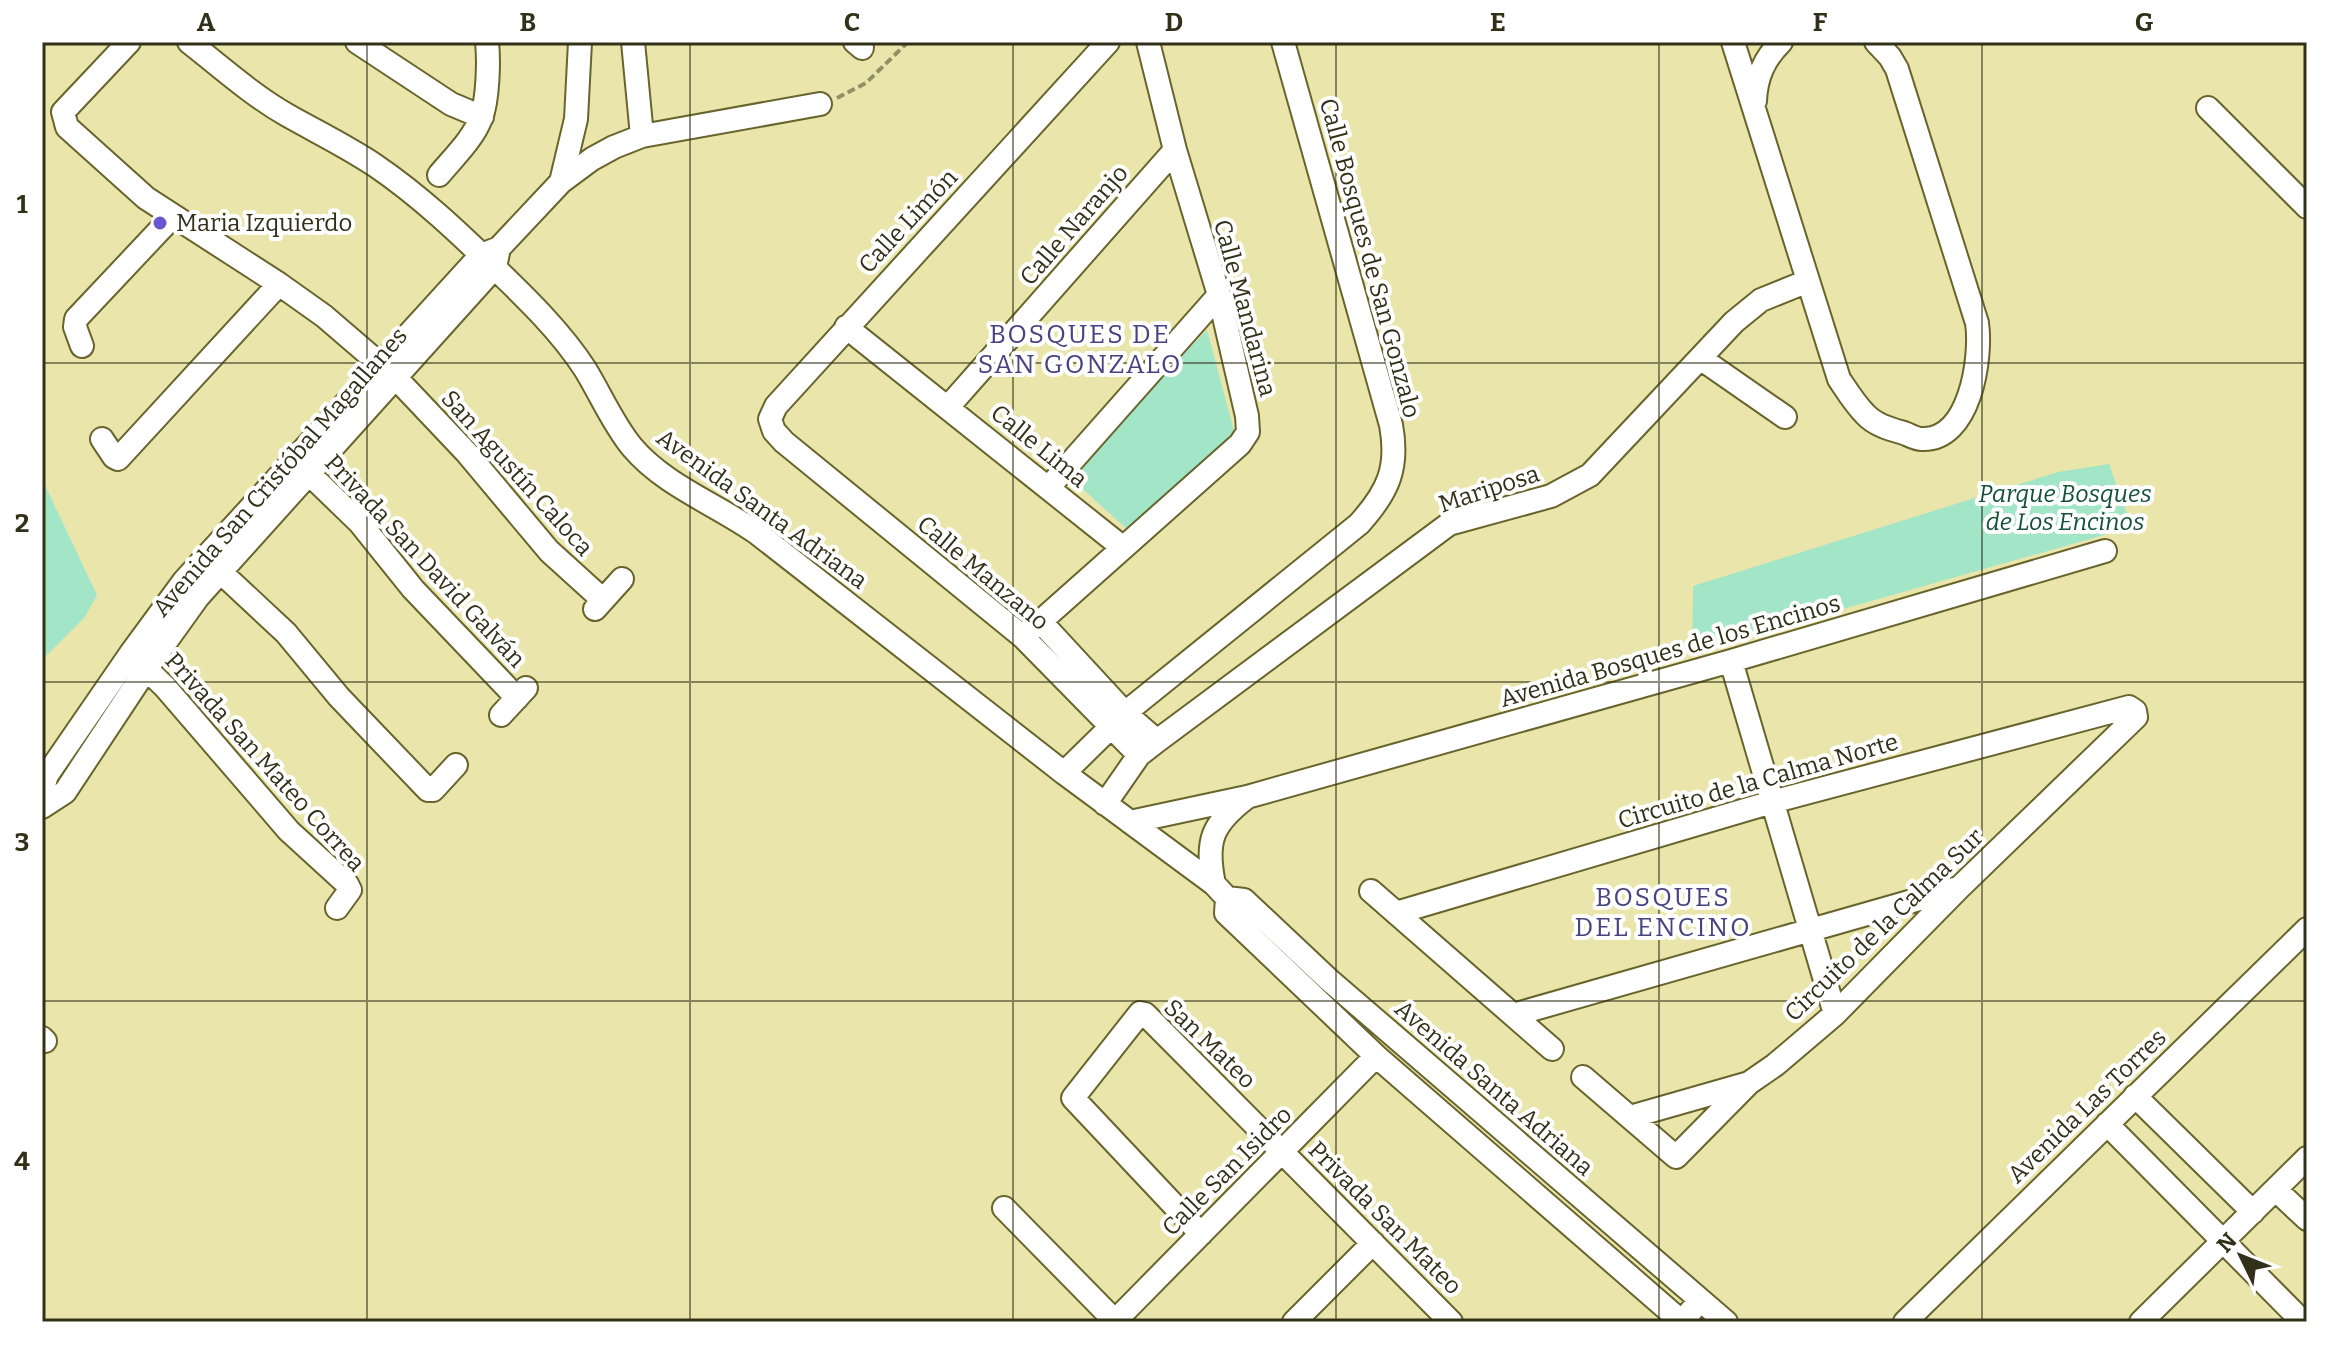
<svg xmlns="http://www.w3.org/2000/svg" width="2349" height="1364" font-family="Bitter,serif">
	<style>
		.green { fill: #a3e5c7 }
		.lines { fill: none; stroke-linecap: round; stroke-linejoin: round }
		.minor-casing { stroke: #68642c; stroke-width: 26 }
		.path { stroke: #928f64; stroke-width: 4; stroke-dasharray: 8 4; stroke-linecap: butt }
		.minor { stroke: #fff; stroke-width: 22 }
		.grid { fill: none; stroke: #323018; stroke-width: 2; stroke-opacity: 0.55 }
		.poi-dot { fill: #6758d2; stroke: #fff; stroke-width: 3 }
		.labels { text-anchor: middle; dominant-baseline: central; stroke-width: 8; stroke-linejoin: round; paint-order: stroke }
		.street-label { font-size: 24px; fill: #323018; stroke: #fff }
		.poi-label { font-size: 24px; fill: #323018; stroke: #fff; text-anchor: start }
		.park-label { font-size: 24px; font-style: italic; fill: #13513b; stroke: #fff }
		.neighbourhood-label { font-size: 26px; letter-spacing: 2px; fill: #474280; stroke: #fff }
		.neatline { fill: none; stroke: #323018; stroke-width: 3 }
		.grid-label { font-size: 26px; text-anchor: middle; font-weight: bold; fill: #323018 }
	</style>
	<rect width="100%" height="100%" fill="#eae6ab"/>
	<path class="green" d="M1207,330L1236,438L1127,529L1067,475Z
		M2109,464L2132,527L1692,652L1693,586L2058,472Z
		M42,479L97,595L85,617L42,660Z"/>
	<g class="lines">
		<g class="minor-casing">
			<path id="minor" d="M129,42L63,112L67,127L146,198L279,284L324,316L395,377L466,452L549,551L603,600
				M189,42C221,67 252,95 287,115C317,132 348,147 376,166C420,196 459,233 496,269C528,300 561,332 585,369C601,395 613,424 632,447C665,486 716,504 757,533L1064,773L1214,884L1227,898L1244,900L1328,979L1726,1322
				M357,42L451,104L482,117
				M633,42L642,136
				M855,42L862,48
				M1108,42L776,406L770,419L774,431L784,442L1023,637L1139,755
				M1733,42L1839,379C1847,391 1855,404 1865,414C1875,425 1890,429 1904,433C1909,435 1916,439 1921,439C1970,442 1982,358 1977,323L1897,69L1890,57L1876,42
				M1755,101C1756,77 1764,59 1781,42
				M2208,108L2307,207
				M439,175C453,158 473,139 481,118C488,100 489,61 487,42
				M561,182L576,119L580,42
				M846,327L1122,547
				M82,346L75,327L76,319L173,216
				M1700,358L1785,417
				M948,407L1175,150
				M102,439L114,457L118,459L279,284
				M297,462L360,523L413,589L517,698
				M1049,487L1219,295
				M212,564L286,633L339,697L428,790H433L456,765
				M595,609L622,579
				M1040,621L1125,713L1157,741
				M1023,637L1240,444L1248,432L1247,416L1219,295L1175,150L1148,42
				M137,660L165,687L289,831L347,884L350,890L337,908
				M1731,661L1835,1014
				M501,715L526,688
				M1064,773L1125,713L1359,524C1388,492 1399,468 1391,425L1283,42
				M42,791L47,775L131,653L184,581L481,255L499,248L561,182L592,159L614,147L642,136L820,104
				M1105,804L1139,755L1157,741L1449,524L1551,496L1590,475L1734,322L1761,300L1808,281
				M42,807L65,792L147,668L198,597L495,267L498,253
				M1130,822L1247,797L1731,661L2105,551
				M1214,884C1205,841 1212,824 1246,798
				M1371,891L1552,1049
				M1227,898L1226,913L1376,1056L1682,1322L1700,1300
				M1396,913L1772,802L2129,707L2135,711L2136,717L1960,887L1835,1014L1775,1065L1749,1083L1630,1117
				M1513,1015L1958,888
				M42,1038L45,1041
				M1583,1077L1676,1157L1748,1084
				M2135,1096L2253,1212
				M2107,1124L2303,1322
				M2276,1190L2307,1219
				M1004,1208L1115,1321
				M1201,1234L1073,1098L1140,1013L1145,1014L1451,1322
				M1114,1322L1376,1056
				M1294,1322L1373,1243
				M1905,1322L2307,929
				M2141,1322L2307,1158"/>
		</g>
		<path class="path" d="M837,98L866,83L908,42"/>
		<use href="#minor" class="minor"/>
	</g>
	<path class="grid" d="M367,42V1322M690,42V1322M1013,42V1322M1336,42V1322M1659,42V1322M1982,42V1322M42,363H2307M42,682H2307M42,1001H2307"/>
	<circle class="poi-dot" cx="160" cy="223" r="8"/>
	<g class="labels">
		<g class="street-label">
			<text transform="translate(908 221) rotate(-47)">Calle Limón</text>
			<text transform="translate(1074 225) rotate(-49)">Calle Naranjo</text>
			<text transform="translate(1370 258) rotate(75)">Calle Bosques de San Gonzalo</text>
			<text transform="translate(1245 308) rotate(75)">Calle Mandarina</text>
			<text transform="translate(1039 446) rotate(39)">Calle Lima</text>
			<text transform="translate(280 472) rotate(-49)">Avenida San Cristóbal Magallanes</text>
			<text transform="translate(517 473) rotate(48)">San Agustín Caloca</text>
			<text transform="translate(1489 489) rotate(-18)">Mariposa</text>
			<text transform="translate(762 509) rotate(36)">Avenida Santa Adriana</text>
			<text transform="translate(425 561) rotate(47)">Privada San David Galván</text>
			<text transform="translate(983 573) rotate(40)">Calle Manzano</text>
			<text transform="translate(1670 651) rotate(-16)">Avenida Bosques de los Encinos</text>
			<text transform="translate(265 762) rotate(48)">Privada San Mateo Correa</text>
			<text transform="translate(1758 781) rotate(-16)">Circuito de la Calma Norte</text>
			<text transform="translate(1884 925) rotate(-44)">Circuito de la Calma Sur</text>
			<text transform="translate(1210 1044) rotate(44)">San Mateo</text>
			<text transform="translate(1494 1088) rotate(41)">Avenida Santa Adriana</text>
			<text transform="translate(2087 1106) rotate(-44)">Avenida Las Torres</text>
			<text transform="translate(1227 1171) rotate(-45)">Calle San Isidro</text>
			<text transform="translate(1385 1218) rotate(45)">Privada San Mateo</text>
		</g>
		<g class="poi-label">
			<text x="176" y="223">Maria Izquierdo</text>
		</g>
		<g class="park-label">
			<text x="2065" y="494">Parque Bosques<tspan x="2065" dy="28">de Los Encinos</tspan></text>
		</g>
		<g class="neighbourhood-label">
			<text x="1080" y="334">BOSQUES DE<tspan x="1080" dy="30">SAN GONZALO</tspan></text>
			<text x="1663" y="897">BOSQUES<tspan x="1663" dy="30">DEL ENCINO</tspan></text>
		</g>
	</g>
	<rect width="2349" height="1364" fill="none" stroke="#ffffff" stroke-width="88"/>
	<g transform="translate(2241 1256) rotate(313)" stroke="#ffffff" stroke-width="6" paint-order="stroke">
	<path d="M0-6L14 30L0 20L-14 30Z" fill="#323018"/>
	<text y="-12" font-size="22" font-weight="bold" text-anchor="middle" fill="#323018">N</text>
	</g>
	<rect x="44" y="44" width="2261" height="1276" class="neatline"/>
	<g class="grid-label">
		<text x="206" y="31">A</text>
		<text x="528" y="31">B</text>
		<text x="852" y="31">C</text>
		<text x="1174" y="31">D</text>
		<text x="1498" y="31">E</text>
		<text x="1820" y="31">F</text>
		<text x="2144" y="31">G</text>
		<text x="22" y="213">1</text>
		<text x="22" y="532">2</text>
		<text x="22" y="851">3</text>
		<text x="22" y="1170">4</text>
	</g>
</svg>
